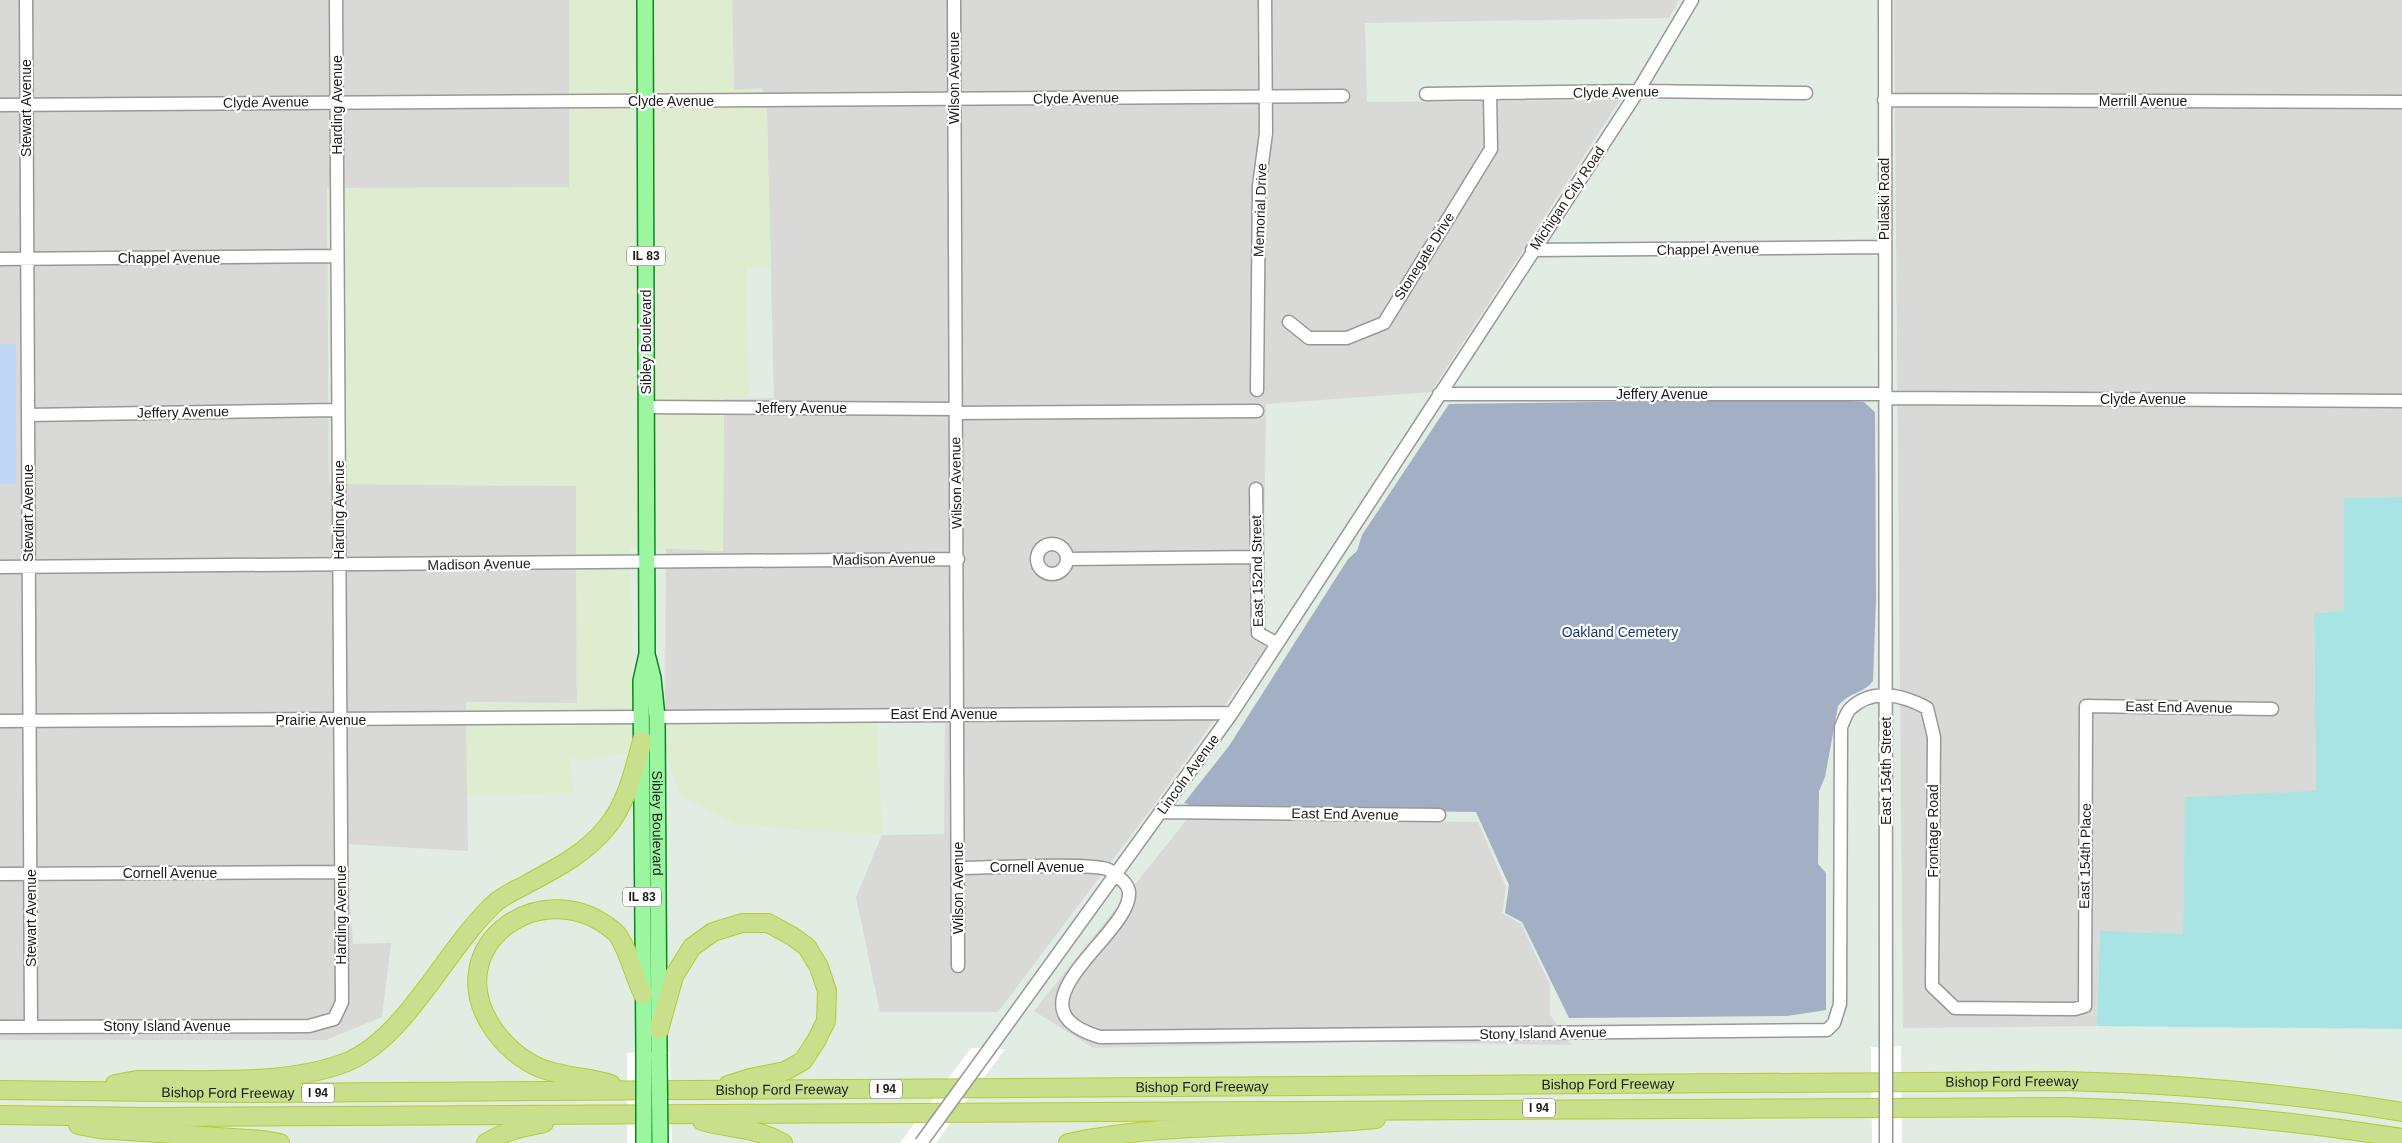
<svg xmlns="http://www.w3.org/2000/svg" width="2402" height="1143" font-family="Arial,sans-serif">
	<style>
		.residential { fill: #d9d9d8 }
		.commercial { fill: #deedd0 }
		.grass { fill: #a9e4e4 }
		.cemetery { fill: #a3afc4 }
		.park { fill: #bfd7f5 }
		.pier { fill: #fff }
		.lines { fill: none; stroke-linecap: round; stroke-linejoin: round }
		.minor-casing { stroke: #989898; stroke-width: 15 }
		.major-casing { stroke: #088a1b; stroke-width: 18 }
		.highway-casing { stroke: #b6cb2d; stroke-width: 20 }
		.minor { stroke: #fff; stroke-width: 12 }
		.major { stroke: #9cf6a0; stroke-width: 15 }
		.highway { stroke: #c8e08c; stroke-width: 18 }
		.minor-bridge-casing { stroke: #989898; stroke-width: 15; stroke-linecap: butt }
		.major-bridge-casing { stroke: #088a1b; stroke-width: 18; stroke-linecap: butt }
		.minor-bridge { stroke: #fff; stroke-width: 12 }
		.major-bridge { stroke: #9cf6a0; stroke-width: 15 }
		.labels { text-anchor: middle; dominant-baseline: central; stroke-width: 4.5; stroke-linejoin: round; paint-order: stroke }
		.shield { fill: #fff; stroke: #5f5f5f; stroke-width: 1 }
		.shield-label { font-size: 12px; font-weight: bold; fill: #1b1b1b }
		.street-label { font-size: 14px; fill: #1b1b1b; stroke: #fff }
		.park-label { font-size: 14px; fill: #113b71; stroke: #fff }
	</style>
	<rect width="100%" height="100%" fill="#e1ece3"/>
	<path class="residential" d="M0,0H569L570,187L327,188L329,484L576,486L577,703L466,702L468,851L346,844L353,944L391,943L382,1017L326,1040H0V484L16,483L15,344H0Z
		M732,0H1679L1669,18L1365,23L1367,102L1620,100L1431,392L1266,404L1263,629L1274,636L1151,809L998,1012H880L856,897L882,835L944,834L945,710L665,713L666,548L723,551L724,399L774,398L767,113L763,89L734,90Z
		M1894,0H2402V497L2344,498V610L2314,615L2316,792L2185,798L2183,934L2100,932L2097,1026L1903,1028Z
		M1188,818L1478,822L1506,887L1502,913L1521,924L1550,985V1015L1572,1045L1370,1042L1093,1048L1034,1011Z"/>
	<path class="commercial" d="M569,0H732L734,90L763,88L767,113L771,268H746L749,399H724L723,551L630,547L634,721L877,720L882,835L736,825L680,795L666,751L570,759L574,794L467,796L466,702L577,703L576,486L329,484L327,188L569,187Z"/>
	<path class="grass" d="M2402,497V1029L2097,1026L2100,931L2183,934L2185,797L2316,791L2314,614L2344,610V498Z"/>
	<path class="cemetery" d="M1821,399L1864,402L1875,412L1876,599L1873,681C1864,693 1848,693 1838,706L1825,777L1819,791L1818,864L1826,873V1010L1787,1016L1569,1018L1522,922L1505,913L1509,885L1476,812L1197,808L1184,803L1229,746L1348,559L1357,551L1362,535L1449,404Z"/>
	<path class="park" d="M0,344H16V484H0Z"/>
	<path class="pier" d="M1901,1046L1902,1143H1872L1871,1047Z
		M971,1048L1005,1049L936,1143H900Z
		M670,1052L672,1143H627V1053Z"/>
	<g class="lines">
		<g class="minor-casing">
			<path id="minor" d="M26,0L31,1027
				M954,0L958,966
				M1885,0L1886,1047
				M1426,94L1638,91L1806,93
				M1884,100L2402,102
				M0,105L1343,96
				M1532,250L1884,247
				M0,259L337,256
				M1289,322L1309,338H1347L1384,323L1491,149L1490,94
				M1257,390L1259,186L1266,133L1265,0
				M1439,394H1885
				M1885,398L2402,401
				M646,407L955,409
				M955,413L1257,411
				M28,415L338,410
				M1256,489L1258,633L1276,643
				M1037 559a15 15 0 1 1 30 0a15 15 0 1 1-30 0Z
				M1067,559L1257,557
				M0,567L958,559
				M657,717L1232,713
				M0,721L642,717
				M1162,812L1439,815
				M958,868C982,868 1095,862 1109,870C1116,875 1128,882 1129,892C1133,934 999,1007 1100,1037L1827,1030L1834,1023L1840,1004L1841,727C1844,721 1846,713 1850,709C1873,687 1902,695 1927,708L1934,737L1932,986L1955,1008L2075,1009L2085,1006L2086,706L2272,709
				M0,874L341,872
				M0,1027L309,1026L334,1019L342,1002L336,0
				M990,1048L1232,713L1638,91L1692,0"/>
		</g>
		<g class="major-casing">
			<g id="major">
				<path id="s1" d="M648,658L653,678L657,717L659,1053"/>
				<path d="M644,1053L641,681L647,654L645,0"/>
			</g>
		</g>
		<g class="highway-casing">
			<g id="highway">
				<path d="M659,1030L674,976L692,947L713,932L742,923H768L792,936L807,947L819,967L827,991L826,1021L816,1041L803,1061L785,1071L750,1078L728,1085"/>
				<path d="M115,1084L137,1080C202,1079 286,1086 347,1062C407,1037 446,948 495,903C503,895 517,890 527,884C557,868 585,854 607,827C627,803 634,770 642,741"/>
				<path d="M611,1084C588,1077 563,1077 540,1068C521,1060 503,1044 492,1027C438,945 544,870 615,932C626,942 635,979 643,994"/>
				<path id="s2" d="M0,1090L244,1093L2064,1081C2178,1084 2290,1093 2402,1112"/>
				<path d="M0,1115L146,1117L2062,1107C2177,1110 2289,1120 2402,1138"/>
				<path d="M702,1121C733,1130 752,1126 783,1143"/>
				<path d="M78,1125L99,1129L263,1140L280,1143"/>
				<path d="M486,1143C507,1130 521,1128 544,1123"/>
				<path d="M1068,1143C1169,1121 1273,1129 1376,1119"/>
			</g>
		</g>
		<use href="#minor" class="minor"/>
		<use href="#major" class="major"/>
		<use href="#highway" class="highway"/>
		<g class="minor-bridge-casing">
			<path id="minor-bridge" d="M1886,1047V1143
				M921,1143L990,1048"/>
		</g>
		<g class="major-bridge-casing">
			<path id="major-bridge" d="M644,1053V1143
				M659,1053L660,1143"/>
		</g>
		<use href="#minor-bridge" class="minor-bridge"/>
		<use href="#major-bridge" class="major-bridge"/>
	</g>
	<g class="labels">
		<g class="shield">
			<rect x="627" y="246.5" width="38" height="19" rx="4"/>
			<rect x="623" y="887.5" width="38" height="19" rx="4"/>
			<rect x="870" y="1079.5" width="32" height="19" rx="4"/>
			<rect x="302" y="1083.5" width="32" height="19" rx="4"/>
			<rect x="1523" y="1098.5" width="32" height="19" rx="4"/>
		</g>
		<g class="shield-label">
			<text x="646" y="256">IL 83</text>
			<text x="642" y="897">IL 83</text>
			<text x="886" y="1089">I 94</text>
			<text x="318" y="1093">I 94</text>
			<text x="1539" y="1108">I 94</text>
		</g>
		<g class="street-label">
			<text transform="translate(954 78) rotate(-90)">Wilson Avenue</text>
			<text transform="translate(1616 92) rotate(-1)">Clyde Avenue</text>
			<text transform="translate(1076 98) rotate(-1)">Clyde Avenue</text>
			<text x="671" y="101">Clyde Avenue</text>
			<text x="2143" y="101">Merrill Avenue</text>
			<text transform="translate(266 102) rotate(-1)">Clyde Avenue</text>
			<text transform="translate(337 105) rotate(-90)">Harding Avenue</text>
			<text transform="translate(26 108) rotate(-90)">Stewart Avenue</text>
			<text transform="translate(1567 198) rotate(-56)">Michigan City Road</text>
			<text transform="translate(1884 199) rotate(-90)">Pulaski Road</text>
			<text transform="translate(1260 210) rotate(-88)">Memorial Drive</text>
			<text transform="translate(1708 249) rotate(-1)">Chappel Avenue</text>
			<text transform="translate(1424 256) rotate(-58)">Stonegate Drive</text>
			<text x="169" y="258">Chappel Avenue</text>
			<text transform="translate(646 342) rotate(-90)">Sibley Boulevard</text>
			<text x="1662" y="394">Jeffery Avenue</text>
			<text x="2143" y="399">Clyde Avenue</text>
			<text x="801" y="408">Jeffery Avenue</text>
			<text transform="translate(183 412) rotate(-1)">Jeffery Avenue</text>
			<text transform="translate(956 483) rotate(-91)">Wilson Avenue</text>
			<text transform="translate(339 510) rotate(-90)">Harding Avenue</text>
			<text transform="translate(28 513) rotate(-90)">Stewart Avenue</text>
			<text transform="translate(884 559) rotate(-1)">Madison Avenue</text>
			<text transform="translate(479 564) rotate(-1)">Madison Avenue</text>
			<text transform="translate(1257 571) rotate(-91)">East 152nd Street</text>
			<text transform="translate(2179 707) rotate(1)">East End Avenue</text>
			<text x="944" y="714">East End Avenue</text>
			<text x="321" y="720">Prairie Avenue</text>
			<text transform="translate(1886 771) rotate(-90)">East 154th Street</text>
			<text transform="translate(1188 774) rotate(-54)">Lincoln Avenue</text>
			<text transform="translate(1345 814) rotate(1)">East End Avenue</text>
			<text stroke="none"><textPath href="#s1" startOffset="166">Sibley Boulevard</textPath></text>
			<text transform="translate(1933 831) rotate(-90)">Frontage Road</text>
			<text transform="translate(2085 856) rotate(-89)">East 154th Place</text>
			<text x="1037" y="867">Cornell Avenue</text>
			<text x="170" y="873">Cornell Avenue</text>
			<text transform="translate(958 888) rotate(-90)">Wilson Avenue</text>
			<text transform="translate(341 915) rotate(-90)">Harding Avenue</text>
			<text transform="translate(31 918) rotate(-90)">Stewart Avenue</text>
			<text x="167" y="1026">Stony Island Avenue</text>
			<text transform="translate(1543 1033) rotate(-1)">Stony Island Avenue</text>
			<text stroke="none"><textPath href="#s2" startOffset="2012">Bishop Ford Freeway</textPath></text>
			<text stroke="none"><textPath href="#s2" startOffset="1608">Bishop Ford Freeway</textPath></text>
			<text stroke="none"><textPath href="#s2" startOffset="1202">Bishop Ford Freeway</textPath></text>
			<text stroke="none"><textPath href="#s2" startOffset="782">Bishop Ford Freeway</textPath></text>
			<text stroke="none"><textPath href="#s2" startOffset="228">Bishop Ford Freeway</textPath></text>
		</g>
		<g class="park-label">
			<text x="1620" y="632">Oakland Cemetery</text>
		</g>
	</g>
</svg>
